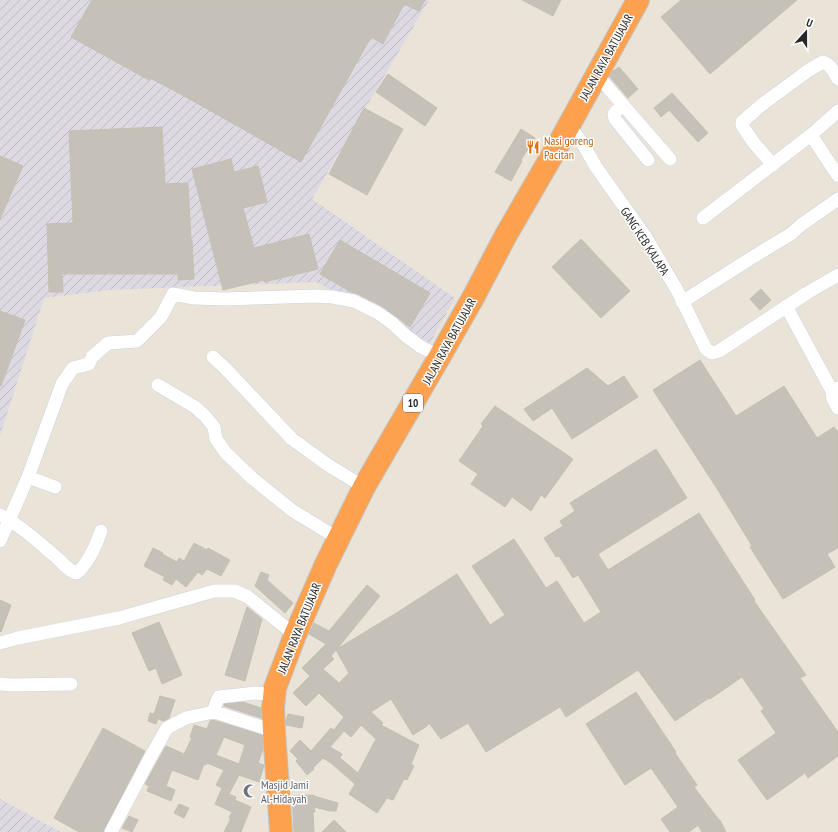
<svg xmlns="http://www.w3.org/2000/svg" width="838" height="832" font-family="'PT Sans Narrow',sans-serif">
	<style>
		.industrial { fill: url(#industrial-furrows) }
		.building { fill: #c5c0b8; stroke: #c5bfb2; fill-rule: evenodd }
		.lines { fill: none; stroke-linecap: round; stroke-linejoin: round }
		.street-casing { stroke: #ced1e1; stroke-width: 14 }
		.highway-casing { stroke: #c3c3c3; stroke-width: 24 }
		.street { stroke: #fff; stroke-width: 13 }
		.highway { stroke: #fea14f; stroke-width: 22 }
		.labels { text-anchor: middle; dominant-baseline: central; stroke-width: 3; stroke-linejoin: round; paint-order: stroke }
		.shield { fill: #fff; stroke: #686868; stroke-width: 1 }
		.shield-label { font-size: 11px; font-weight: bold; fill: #272727 }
		.street-label { font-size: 12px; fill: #272727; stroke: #fff }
		.food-label { font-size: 12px; fill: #c56008; stroke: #fff; text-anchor: start }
		.worship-label { font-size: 12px; fill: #5b616d; stroke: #fff; text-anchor: start }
	</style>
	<defs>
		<pattern id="industrial-furrows" width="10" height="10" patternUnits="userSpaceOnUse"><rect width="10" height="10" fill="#dcd9e2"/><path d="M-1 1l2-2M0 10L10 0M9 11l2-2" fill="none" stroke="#bdbac2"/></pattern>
	</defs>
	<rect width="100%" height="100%" fill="#eae3d8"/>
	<path class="industrial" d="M0,0H429L312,199L455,298L430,343L316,282L109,290L44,298L0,436Z
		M0,799L61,832H0Z"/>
	<path class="building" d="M92,0H425L419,11L404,4L383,44L371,37L301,162L186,97L150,78L149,80L71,37Z
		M522,0H561L553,16Z
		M681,0H797L710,74L661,17Z
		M619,67L638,89L628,98L610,77L612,72Z
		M388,74L437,108L425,126L376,92Z
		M672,93L708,133L698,142L669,110L661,117L654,108Z
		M364,108L403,129L367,195L329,174Z
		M162,127L165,184L188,183L191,240H192L194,279L178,280V274H62L63,292H49L47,224L73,223L69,131Z
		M521,129L535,138L521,160L522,161L511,181L495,172Z
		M0,156L23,166L0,219Z
		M231,159L234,172L258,166L267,202L243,208L254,248L309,234L318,269L264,282V280L223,290L192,169Z
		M581,239L630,291L601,318L552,267Z
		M340,240L430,293L410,327L397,317L382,306L358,294L351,292L320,274Z
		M761,289L771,300L760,310L750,299Z
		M0,311L25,320L1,386H0Z
		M700,360L736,416L784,386L817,438L834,427L838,432V548L827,554L835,567L783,599L750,547L752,546L716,487L653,390Z
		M587,368L608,386L624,376L638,397L572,439L552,408L533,421L524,409Z
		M495,406L573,459L545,498L541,495L531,511L512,497L505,507L471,484L478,474L459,461L483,426L481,424Z
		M656,449L687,498L598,554L608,570L699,513L755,600L754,601L806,675L800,678L838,732V756L808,778L805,773L767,800L738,760L776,733L761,711L764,709L742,677L710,699L709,698L675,721L638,670L566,717L560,707L486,752L468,723L441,739L429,723L427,726L413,735L391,699L371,712L383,723L381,725L419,745L411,764L414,766L407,780L404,779L393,800L387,798L377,813L349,794L355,784L331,763L323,758L313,768L314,769L307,775L296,761L298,759L290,751L300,740L311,751L331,728L334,730L344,717L319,693L306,706L293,693L310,676L302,668L326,644L309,634L314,623L329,631L367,585L380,596L337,649L398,612L457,574L490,625L505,615L472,566L514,539L546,588L557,581L584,623L601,612L578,575L573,578L559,556L556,557L544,538L563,526L560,521L575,511L570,503ZM336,650L349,673L339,683L323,669L334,659L331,656ZM361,725L376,739L358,773L340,758L342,754L330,747L344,731L351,737Z
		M194,543L207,550L208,548L230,560L221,576L207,569L202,575L198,572L186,587L176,579L172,585L163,580L165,577L144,566L153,548L163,553L162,554L177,562L179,558L184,561Z
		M261,572L269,575L267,580L293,603L285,613L255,586Z
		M0,600L11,605L1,632L0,631Z
		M247,607L262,619L245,681L225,675Z
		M159,622L182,675L162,684L156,668L149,671L132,633Z
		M636,692L676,752L675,753L697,785L694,787L719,820H720L726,832H702L698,825L689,832H670L661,819L678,807L651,768L625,785L586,724Z
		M160,696L175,700L169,718L164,721L158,719L156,724L148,721L150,713L154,714Z
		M243,702L261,708V718L224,706V704Z
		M288,714L304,717L302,728L286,725V721Z
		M213,720L262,735L263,749L258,763L264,765L259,782L239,775L229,794L236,797L235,800L251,807L241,832H224L231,818H229L232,812L215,804L222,788L216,785L224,770L207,763L206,765L204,764L198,780L172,770L166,786L175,790L171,801L147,791L149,786L145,784L166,746L184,754L192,738L190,737L194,725L207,729L210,721ZM224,737L245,745L239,764L216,755Z
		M103,728L145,751L103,832H79L54,818Z
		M314,795V796L338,803L336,811H330L314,807L315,812H313L314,832H294L292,796Z
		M179,804L189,808L184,818L174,813Z
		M129,816L138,820L132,832L122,828Z
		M334,820L346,832H322Z"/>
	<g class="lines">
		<g class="street-casing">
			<path id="street" d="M597,75L670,159
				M622,104L614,114L615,119L648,160
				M569,125L583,144L596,167L645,236L677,290L706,349L712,353L719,351L807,293L838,275
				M811,135L838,176
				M773,165L754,143L743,127L742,125V122L764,103L809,70L823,62C831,64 834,73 838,79
				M703,218L811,135L838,111
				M682,302L756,255L791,234L801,225L838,199
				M786,306L832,391
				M213,357L224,367L292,439L328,465L364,487
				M158,385L195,407L205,416L214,427L216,439L226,453L252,478L293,511L339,539
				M838,388L832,391L833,399L838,408
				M28,477L55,487
				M0,515C20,525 37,541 55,556C61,561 69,572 77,573C89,562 96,546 101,531
				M0,541L28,477L62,384L73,368L89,364L92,357L108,343L137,341L161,317L173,294L194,298L225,299L316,296L332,297L354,301L378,313L392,323L406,336L421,347L440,356
				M0,643L18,638L119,618L214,591H235L248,597L295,635
				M0,684L12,685L71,684
				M213,712L217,701L219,697L256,693L274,695
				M111,832L150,758L167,728L186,718L213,712L218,713L274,731"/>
		</g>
		<g class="highway-casing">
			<path id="highway" d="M281,832L274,731L273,708L275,688L295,635L326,564L364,487L440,356L474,296L506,235L557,147L638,0"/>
		</g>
		<use href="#street" class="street"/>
		<use href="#highway" class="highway"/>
	</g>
	<defs>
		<g id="restaurant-bare" transform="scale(1.08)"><path d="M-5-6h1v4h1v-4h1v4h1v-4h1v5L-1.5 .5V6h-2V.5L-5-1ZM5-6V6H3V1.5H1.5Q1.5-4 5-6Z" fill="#e8710a" stroke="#fff" stroke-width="2.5" paint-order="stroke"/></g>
		<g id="mosque-bare" transform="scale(1.08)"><path d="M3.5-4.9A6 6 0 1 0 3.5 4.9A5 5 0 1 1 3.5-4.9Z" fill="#6b7280" stroke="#fff" stroke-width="2.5" paint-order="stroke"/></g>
	</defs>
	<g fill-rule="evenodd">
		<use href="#restaurant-bare" x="533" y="147"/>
		<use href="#mosque-bare" x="250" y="791"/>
	</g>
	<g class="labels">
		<rect class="shield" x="403" y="394" width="20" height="18" rx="3"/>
		<g class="shield-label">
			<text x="413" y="403">10</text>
		</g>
		<g class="street-label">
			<text transform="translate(606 57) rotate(-61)">JALAN RAYA BATUJAJAR</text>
			<text transform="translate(645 241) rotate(57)">GANG KEB KALAPA</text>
			<text transform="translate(449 341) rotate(-61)">JALAN RAYA BATUJAJAR</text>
			<text transform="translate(299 628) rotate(-68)">JALAN RAYA BATUJAJAR</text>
		</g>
		<g class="food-label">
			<text x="544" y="140">Nasi goreng<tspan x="544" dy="14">Pacitan</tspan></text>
		</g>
		<g class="worship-label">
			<text x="261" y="784">Masjid Jami<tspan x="261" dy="14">Al-Hidayah</tspan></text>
		</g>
	</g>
	<g transform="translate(806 32) rotate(21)" stroke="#ffffff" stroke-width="3" paint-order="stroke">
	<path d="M0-3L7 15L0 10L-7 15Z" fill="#272727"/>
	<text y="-6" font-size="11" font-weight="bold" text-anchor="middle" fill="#272727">U</text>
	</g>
</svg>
